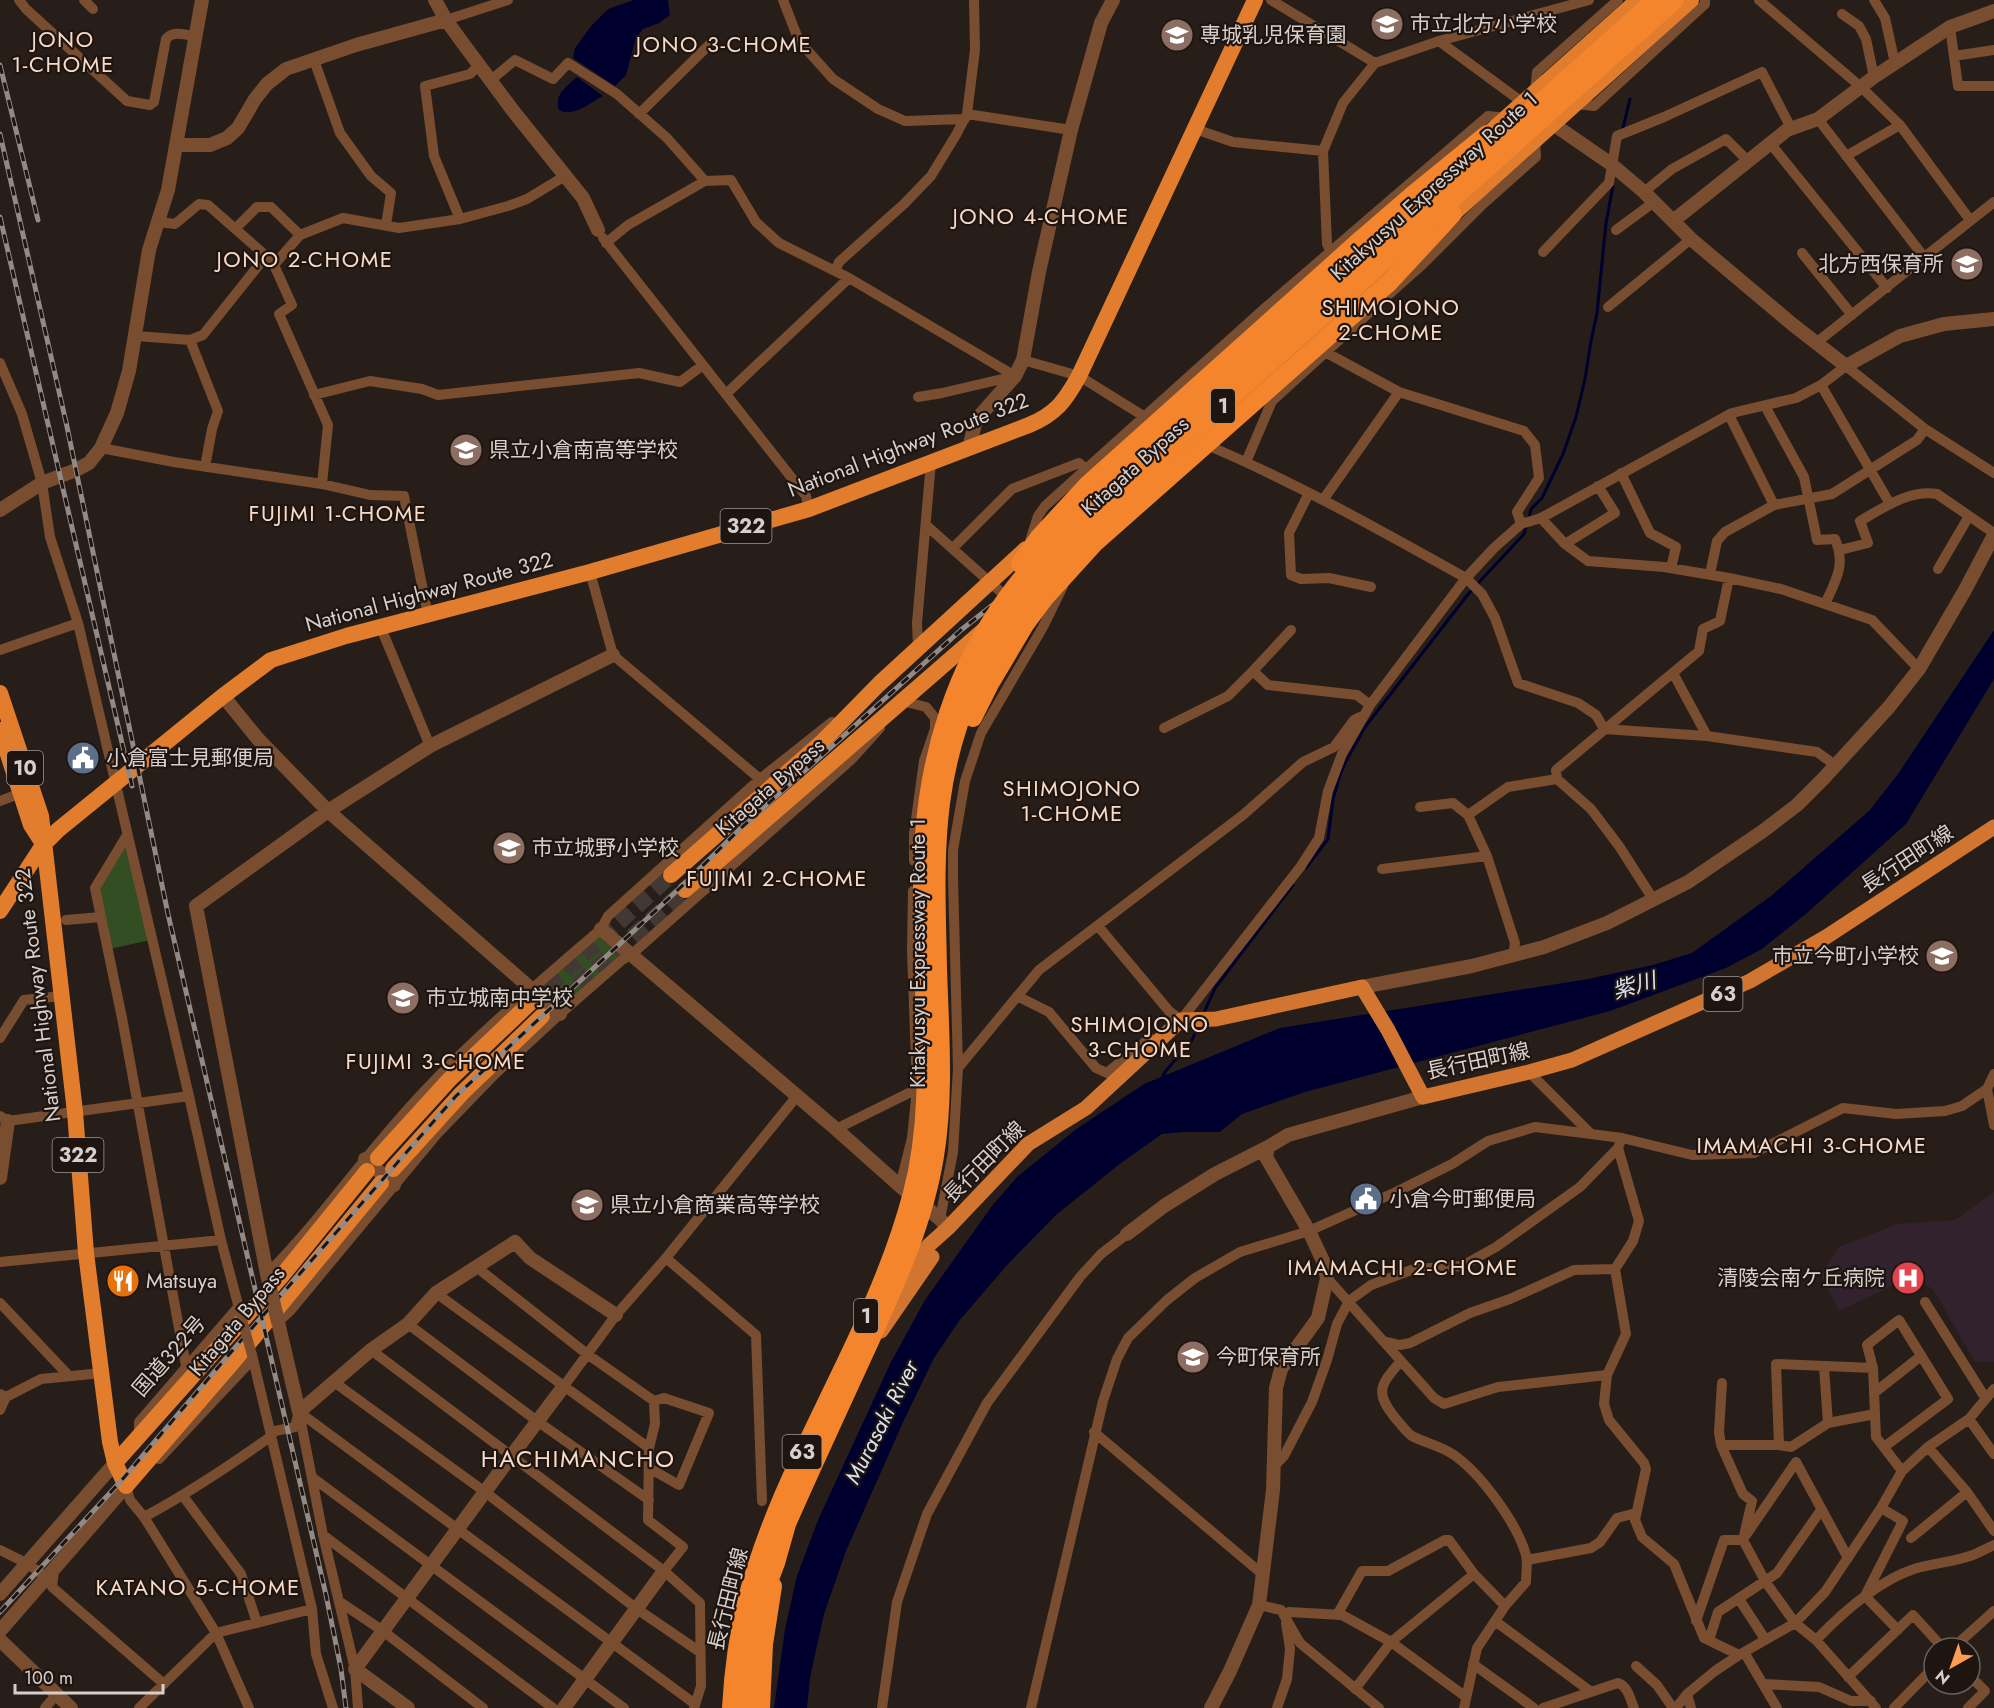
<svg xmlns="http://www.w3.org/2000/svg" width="1994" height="1708" font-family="Jost,'Noto Sans JP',sans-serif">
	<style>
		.medical { fill: #31222e }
		.green { fill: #334e22 }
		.water { fill: #00002f }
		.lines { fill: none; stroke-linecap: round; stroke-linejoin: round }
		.stream { stroke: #00002f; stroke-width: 3 }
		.trunk-tunnel { stroke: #423934; stroke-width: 16; stroke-dasharray: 16 8; stroke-linecap: butt }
		.minor { stroke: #794d2f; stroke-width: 10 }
		.tertiary { stroke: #794d2f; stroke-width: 14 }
		.primary { stroke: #d17530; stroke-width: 15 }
		.trunk { stroke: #e27d2e; stroke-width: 16 }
		.motorway { stroke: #f4852c; stroke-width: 18 }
		.rail-casing { stroke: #938a86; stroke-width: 5 }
		.rail { stroke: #1f1510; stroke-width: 3; stroke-dasharray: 9; stroke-linecap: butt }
		.minor-bridge { stroke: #794d2f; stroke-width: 10 }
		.tertiary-bridge { stroke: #794d2f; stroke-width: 14 }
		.motorway-bridge { stroke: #f4852c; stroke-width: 18 }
		.labels { text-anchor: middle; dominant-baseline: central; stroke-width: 4.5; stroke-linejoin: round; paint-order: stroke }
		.shield { fill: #1f1510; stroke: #a09794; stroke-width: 1.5 }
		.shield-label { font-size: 20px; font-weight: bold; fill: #d7cfcc }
		.poi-label { font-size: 21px; fill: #d7cfcc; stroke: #1f1510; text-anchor: start }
		.street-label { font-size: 21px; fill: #d7cfcc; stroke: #1f1510 }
		.neighbourhood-label { font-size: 22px; letter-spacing: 1.5px; fill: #f7dbc9; stroke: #1f1510 }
		.water-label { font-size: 22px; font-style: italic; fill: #d7e3f4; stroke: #1f1510 }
		.quarter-label { font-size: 24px; letter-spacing: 1.5px; fill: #f7dbc9; stroke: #1f1510 }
	</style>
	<rect width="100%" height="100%" fill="#281e19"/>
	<path class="medical" d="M1994,1192V1362H1975L1934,1291L1922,1281L1894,1285L1839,1311L1821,1275L1839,1247L1897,1224L1955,1220Z"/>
	<path class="green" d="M126,841L150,940L110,949L97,887Z
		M599,936L619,952V957L563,1006L558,1004L546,993L544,984Z"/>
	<path class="water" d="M634,0H668L670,15L659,23L643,29L636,38L626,75L615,86L573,58L575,48L591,26L608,9Z
		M577,77L603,96C590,103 573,118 559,110C554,94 566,87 577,77Z
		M1994,630V679L1906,824L1807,913L1762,949L1726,968L1610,1011L1305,1092L1242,1114L1220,1132H1184L1162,1134L1121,1163L1056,1215L1008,1264L959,1321L934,1358L904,1420L846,1551L824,1614L810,1678L807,1708H774L785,1629L797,1576L818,1520L891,1362L925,1300L992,1206L1017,1177L1075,1130L1144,1084L1280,1028L1588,979L1653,965L1692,953L1771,896L1869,811L1898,774Z"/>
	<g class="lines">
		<path class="stream" d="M1622,132L1630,99
			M1529,518L1531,509L1542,498L1563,454L1576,417L1585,379L1591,341L1597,313L1606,223L1613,186
			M1306,868L1328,839L1333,799L1340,775L1346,761L1365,727L1469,593L1524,534L1527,524
			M1203,1015L1215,988L1293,885
			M1161,1080L1165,1072L1192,1040L1199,1024"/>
		<path class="trunk-tunnel" d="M530,1003L671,875
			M542,1016L685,890"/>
		<path class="minor" d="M19,0L26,9L127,101L150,105L154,102L166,39C174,30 184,35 195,36
			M84,0L93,9
			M783,0L799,41L833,79L878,109L905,121L965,119
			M1271,0L1375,63
			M1759,0L1861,87L1900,125L1970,220
			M1874,0L1885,18L1895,63
			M1842,14L1859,26L1866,39L1874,77
			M446,20L508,0
			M1950,27L1958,86H1994
			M1439,41L1526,105
			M1954,56L1994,50
			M314,60L340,133L371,176L391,193L386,225
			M491,80L515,60L553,79L568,63L617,94L667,138L705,181
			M1535,92L1537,72L1618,0
			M1576,104L1594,106L1705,4V0
			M639,114L711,43
			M967,114L1071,130
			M1818,119L1924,257
			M1195,129L1233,142L1323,151
			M1770,143L1887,288
			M1846,156L1900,125
			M1644,192L1672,169L1726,139L1748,161
			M460,219L434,156L425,86L470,74L479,65
			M158,222L175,224L199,204L208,205L266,256
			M236,228L257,207H271L300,235
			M1616,230L1654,202
			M603,238L806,496L809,509
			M606,243L628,225L705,181L731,180L756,222L779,243L849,278L1015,376
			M1331,252L1327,244L1323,151L1343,103L1375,63L1439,41L1589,0
			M1543,252L1609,183L1617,136L1664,117L1762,72L1791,128
			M1802,253L1852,315
			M274,265L300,235L343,218L399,228L460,219L508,206L527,199L565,176
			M835,271L839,262L904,204L931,176L956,135L967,114L975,50L974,0
			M1387,296L1422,265L1482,205L1536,157L1535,141
			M1608,307L1691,239
			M136,336L190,340L203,335L266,256L274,265L292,305L279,314L328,425L322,484
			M190,340L218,411L212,429L205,467
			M1816,343L1994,202
			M1325,352L1399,392L1524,431L1535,445L1539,478L1517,512L1521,524
			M1023,360L1079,376L1145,417L1161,424
			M0,363L22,414L42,483L50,537L78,623L0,650
			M1821,385L1890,504
			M726,394L849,278
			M314,395L370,381L422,389L438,395L639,373L680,382L703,365
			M918,397L942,393L1015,376
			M1765,406L1804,477L1817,540L1835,539C1846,565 1836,580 1825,604
			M1729,415L1774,505
			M1202,443C1293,481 1380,530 1466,578L1482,594L1495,618L1518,683L1578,703L1596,715L1604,729L1707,736L1817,752L1835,765
			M101,448L174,462L322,484L370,495L404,496L428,615
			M1246,462L1272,401L1371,311
			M1621,473L1650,533L1676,547L1671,568
			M1309,493L1289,533L1291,575L1301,579L1329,578L1371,587
			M1323,500L1399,392
			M1541,518L1565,544L1588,561L1664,567L1729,578L1781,589L1872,620L1919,669
			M926,525L1011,601
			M1030,541L1038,516L1045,506L1265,308L1488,116L1507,118
			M1565,544L1615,513L1598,486
			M953,548L1012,489L1079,463L1086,469
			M1840,550L1868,543L1860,521C1883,508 1910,489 1937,494L1994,533
			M1938,569L1969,516
			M590,572L613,655L760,779
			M1710,574L1717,541L1725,532L1774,505L1832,494L1917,440L1925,429
			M78,623L189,1096L221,1240L240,1312
			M381,628L430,746
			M918,648L917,623L931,462
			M1253,671L1291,630
			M1673,673L1707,736
			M900,705L902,701L926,707L935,718V729L924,761L914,834V861
			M1164,728L1228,696L1253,671L1268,685L1357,695L1370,705
			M0,801L21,793
			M1420,807L1453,803L1468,815L1487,856
			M1468,815L1508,787L1557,779
			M1382,869L1487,856L1515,943L1513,955
			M1653,899L1619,846L1591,809L1557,779L1556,770L1699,651L1703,629L1720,621L1729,578
			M101,917L95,888L127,835
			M66,920L101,917L122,1018L186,1366
			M1098,926L1169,1011L1181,1020L1301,866L1319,838L1328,791L1342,754L1370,705L1466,578L1494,548L1521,524L1541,518L1732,413L1796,398L1821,385L1846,366L1925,429L1994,473
			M1017,996L1049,1012L1096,1068L1107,1073L1150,1038L1155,1045
			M0,1038L24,1000L61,996
			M958,1068L1039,970L1243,815L1303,762L1334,747L1354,720L1360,717
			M1529,1072L1591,1134L1622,1138L1692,1155L1754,1153L1843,1108L1896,1114L1945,1111L1962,1106L1987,1089L1994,1074
			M1987,1089L1994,1125
			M0,1116L8,1121L189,1096
			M836,1129L917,1089
			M1622,1138L1618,1148L1639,1221L1633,1241L1615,1269L1626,1334L1607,1375L1604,1404L1609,1420L1644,1463L1646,1469L1635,1520L1642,1537L1674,1564L1704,1638L1739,1655
			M900,1186L912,1138L917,1089L912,951L913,891
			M940,1219L953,1152L958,1068L953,878V850L965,781L981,733L1043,627L1063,586
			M666,1258L756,1335L762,1501
			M0,1262L221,1240
			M475,1266L587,1354L654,1401L655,1424L649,1448
			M267,1274C318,1223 359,1163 407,1110C466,1044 534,987 601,929L608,916L760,779L832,722
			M1327,1278L1434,1398L1444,1404L1498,1387L1607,1375
			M436,1293L649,1448L648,1520L683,1547L664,1571
			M1925,1302L1986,1399
			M0,1303L69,1376
			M278,1322L290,1311L437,1134L495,1074L560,1014L622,960L632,954L852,759L880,728
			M408,1324L537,1421L649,1500
			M1383,1341L1400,1345L1410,1343L1470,1313L1510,1299L1574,1270L1615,1269
			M371,1350L664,1571L700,1603L701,1686L694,1708
			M252,1355L312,1609L316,1654L333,1708
			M1401,1361C1380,1385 1374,1392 1396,1419C1401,1424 1406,1432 1412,1436C1425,1443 1441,1446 1454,1455C1481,1474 1517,1523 1526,1555C1528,1563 1526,1574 1526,1582L1505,1606L1477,1648L1464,1708
			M1824,1367L1828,1423L1791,1447L1779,1445L1776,1364L1873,1368
			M334,1382L485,1492L637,1609L700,1652
			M1722,1383L1719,1432L1721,1445L1743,1494L1752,1501L1743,1540L1765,1581L1795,1623L1816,1640L1876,1708
			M564,1386L616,1315L666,1258L797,1096
			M1874,1393L1921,1356
			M0,1394L6,1397L41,1379L102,1373
			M0,1410L6,1397
			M299,1412L695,1704
			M299,1412L323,1535L355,1669L358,1708
			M1969,1419L1994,1454
			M1828,1423L1875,1414
			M1094,1432L1261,1573
			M139,1436V1422L239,1306
			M1721,1445H1779
			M1884,1447L1948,1399L1899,1320L1867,1345L1873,1368L1876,1437L1902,1471
			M1928,1447L1967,1492L1994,1531
			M159,1459L253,1359
			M1274,1466L1284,1456L1312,1402L1327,1360L1337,1324L1349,1301L1371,1285L1414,1269L1462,1266L1496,1247L1580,1187L1618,1148
			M649,1468L679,1485L709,1413L664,1398L654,1401
			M313,1478L624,1708
			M126,1486L130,1500L144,1517L216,1633L249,1708
			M183,1496L241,1574L257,1623
			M1881,1508L1903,1521L1865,1596L1898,1630
			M144,1517C189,1493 229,1466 270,1437L275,1431L295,1427L298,1415
			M323,1535L553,1708
			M1746,1535L1796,1462L1848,1558
			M1911,1538L1967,1492
			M0,1550L28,1564L47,1578
			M1527,1560L1591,1548L1600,1542L1617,1518L1636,1513
			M54,1571L52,1587L164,1684
			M1739,1599L1765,1639
			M340,1602L383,1631L483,1708
			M1259,1605L1281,1610L1300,1643L1379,1708
			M1337,1615L1362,1571H1388L1445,1540H1449L1474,1574L1505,1606
			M1286,1617L1289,1612L1342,1615L1391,1642L1466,1697
			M1495,1621L1590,1691
			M1696,1621L1724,1540H1743
			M1709,1640L1718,1612L1777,1573L1821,1510
			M1816,1640C1842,1613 1878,1581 1914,1569C1933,1563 1954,1562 1973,1555C1980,1552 1987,1548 1994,1545
			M1953,1648L1994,1611
			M1744,1652L1777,1708
			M1473,1664L1534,1708
			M1636,1666L1657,1685L1673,1708
			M1848,1677L1913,1615L1943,1648
			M1764,1684L1819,1687L1851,1701H1871
			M1355,1689L1391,1642L1474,1574
			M1687,1694L1691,1708
			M45,1708L56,1695
			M139,1708L216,1633L312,1609
			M882,1708L897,1602L927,1514L987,1403L1080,1277L1101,1254L1127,1234
			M1031,1708L1103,1401L1117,1359L1128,1338L1167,1300L1195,1278L1240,1252L1309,1231L1396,1192L1452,1164L1488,1141L1535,1127L1591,1134
			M1277,1708L1287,1679L1290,1649L1286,1623
			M1543,1708L1618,1683C1628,1686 1630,1699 1634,1708
			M1676,1708L1687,1694L1715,1671L1739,1655L1795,1623L1825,1592L1881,1508L1902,1471L1928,1447L1969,1419L1994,1389
			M1894,1708L1934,1667
			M1968,1708L1985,1691L1970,1676"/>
		<path class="tertiary" d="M435,0L446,20L462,42L514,112L583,198L598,230
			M1553,124L1611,164L1644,192L1691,239L1792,324L1846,366L1900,336L1944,324L1994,319
			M177,145H210L227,138L238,128L255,99L267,84L286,69L356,45L446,20
			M1673,221L1787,130L1818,119L1874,77L1950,27L1994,11
			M969,448L976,420L1015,376L1023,360L1039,272L1071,130L1101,23L1113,0
			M0,510L42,483L76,470L89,463L101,448L117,413L129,371L149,250L168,190L202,0
			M223,696L258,739L328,811L560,1014
			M601,929L836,1129L900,1186L940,1219L948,1228
			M1362,987L1472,966L1544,947L1607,923L1688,882L1763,831L1797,805L1824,778L1889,707L1919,669L1965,590L1994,535
			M365,1159L394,1185
			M0,1178L8,1121
			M1127,1234L1164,1206L1215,1174L1268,1147
			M267,1274L196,906L328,811L430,746L613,655
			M278,1322L299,1412L371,1350L408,1324L436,1293L515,1242L530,1258L616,1315
			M0,1594L115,1463
			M0,1631L126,1486
			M0,1640L71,1708
			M408,1708L355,1669L512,1455L564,1386
			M564,1708L664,1571
			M1211,1708L1230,1671L1259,1605L1273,1490L1276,1388L1281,1369L1318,1318L1327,1278L1323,1261L1309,1231L1266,1157L1268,1147L1288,1135L1423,1097"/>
		<path class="primary" d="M899,1284L929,1245L948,1228L1028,1144L1086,1108L1181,1020L1216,1019L1362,987L1388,1030L1423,1097L1529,1072L1572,1060L1750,981L1826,937L1994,827
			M881,1331L932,1257"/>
		<path class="trunk" d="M1478,143L1638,0
			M1444,222L1691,0
			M1157,476L1402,259
			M0,693L41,816L75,1112L86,1253L110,1442L115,1463L126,1486L239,1355L381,1183
			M0,730L31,825L40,839
			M671,875L822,742L879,684L1026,549
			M685,890L985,629
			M0,911L43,845L58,830L223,696L271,660L346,636L590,572L809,509L1029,425C1056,414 1065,401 1079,376L1255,0
			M378,1158L449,1080L530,1003
			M393,1169L462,1093L542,1016
			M115,1463L281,1277L367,1171"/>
		<path class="motorway" d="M1360,240L1411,196L1487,134
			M1389,283L1453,214
			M761,1708L764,1644L773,1586"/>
		<g class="rail-casing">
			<path id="rail" d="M0,65L38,220
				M0,134L66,422L168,914L326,1595L341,1669L346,1708
				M0,217L132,786
				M0,1612L121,1481L238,1344L456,1096L681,887L740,829L961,630L1013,589L1430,228L1681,0"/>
		</g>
		<use href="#rail" class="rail"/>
		<path class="minor-bridge" d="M240,1312L252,1355"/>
		<path class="tertiary-bridge" d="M267,1274L278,1322"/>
		<path class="motorway-bridge" d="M1020,564L1039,537L1087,485L1360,240
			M973,718L990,684L1025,625L1045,598L1095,543L1389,283
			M731,1708C733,1671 738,1634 747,1598C784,1457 875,1335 912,1193C930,1125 926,1055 924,986C923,936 920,885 924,835C930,753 955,671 1003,603C1030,564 1065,529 1099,497L1655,0
			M745,1708L753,1638L762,1600L776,1563L787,1524C813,1465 840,1407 867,1348C895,1286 924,1224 935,1156C945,1095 940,1031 938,969C937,914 934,858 941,803C950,734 977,667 1016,609C1043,571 1076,539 1109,507L1675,0"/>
	</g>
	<defs>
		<g id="school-disc" transform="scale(1.725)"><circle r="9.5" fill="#8d6e63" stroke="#1f1510"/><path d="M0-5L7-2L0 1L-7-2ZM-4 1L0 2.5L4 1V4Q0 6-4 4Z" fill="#fff"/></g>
		<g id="civic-disc" transform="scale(1.725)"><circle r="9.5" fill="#5c6f8a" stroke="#1f1510"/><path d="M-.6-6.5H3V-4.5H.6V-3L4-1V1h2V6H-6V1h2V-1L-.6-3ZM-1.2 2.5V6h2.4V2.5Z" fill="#fff"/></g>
		<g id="hospital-disc" transform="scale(1.725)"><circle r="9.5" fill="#e0444e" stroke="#1f1510"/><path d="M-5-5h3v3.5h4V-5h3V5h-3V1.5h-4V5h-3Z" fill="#fff"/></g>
		<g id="restaurant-disc" transform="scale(1.725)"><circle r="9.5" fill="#e8710a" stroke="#1f1510"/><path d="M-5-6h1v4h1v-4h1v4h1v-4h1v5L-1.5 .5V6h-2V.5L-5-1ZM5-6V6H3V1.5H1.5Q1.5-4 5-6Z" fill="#fff"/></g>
	</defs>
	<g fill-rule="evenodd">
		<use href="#school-disc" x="1387" y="24"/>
		<use href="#school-disc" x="1177" y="35"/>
		<use href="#school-disc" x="1967" y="264"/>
		<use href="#school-disc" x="466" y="450"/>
		<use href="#civic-disc" x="83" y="758"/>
		<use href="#school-disc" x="509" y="848"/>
		<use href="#school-disc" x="1942" y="956"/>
		<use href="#school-disc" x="403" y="998"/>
		<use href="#civic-disc" x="1366" y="1199"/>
		<use href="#school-disc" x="587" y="1205"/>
		<use href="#hospital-disc" x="1908" y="1278"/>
		<use href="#restaurant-disc" x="123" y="1281"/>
		<use href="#school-disc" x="1193" y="1357"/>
	</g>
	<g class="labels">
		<g class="shield">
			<rect x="1211" y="389" width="24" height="34" rx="4.5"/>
			<rect x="720.5" y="509" width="51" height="34" rx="4.5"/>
			<rect x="7" y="751" width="36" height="34" rx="4.5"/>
			<rect x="1703.5" y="977" width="39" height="34" rx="4.5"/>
			<rect x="52.5" y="1138" width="51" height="34" rx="4.5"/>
			<rect x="854" y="1299" width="24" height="34" rx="4.5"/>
			<rect x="782.5" y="1435" width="39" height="34" rx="4.5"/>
		</g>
		<g class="shield-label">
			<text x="1223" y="406">1</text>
			<text x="746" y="526">322</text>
			<text x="25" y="768">10</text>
			<text x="1723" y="994">63</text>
			<text x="78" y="1155">322</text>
			<text x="866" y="1316">1</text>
			<text x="802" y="1452">63</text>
		</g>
		<g class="poi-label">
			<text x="1410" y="24">市立北方小学校</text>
			<text x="1200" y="35">専城乳児保育園</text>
			<text x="1944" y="264" text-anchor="end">北方西保育所</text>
			<text x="489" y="450">県立小倉南高等学校</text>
			<text x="106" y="758">小倉富士見郵便局</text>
			<text x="532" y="848">市立城野小学校</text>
			<text x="1919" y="956" text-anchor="end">市立今町小学校</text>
			<text x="426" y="998">市立城南中学校</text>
			<text x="1389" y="1199">小倉今町郵便局</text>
			<text x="610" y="1205">県立小倉商業高等学校</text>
			<text x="1885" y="1278" text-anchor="end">清陵会南ケ丘病院</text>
			<text x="146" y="1281">Matsuya</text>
			<text x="1216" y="1357">今町保育所</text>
		</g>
		<g class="street-label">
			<text transform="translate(1434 186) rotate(-42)">Kitakyusyu Expressway Route 1</text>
			<text transform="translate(908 445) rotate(-21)">National Highway Route 322</text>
			<text transform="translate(1135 466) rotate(-42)">Kitagata Bypass</text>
			<text transform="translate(429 592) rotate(-15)">National Highway Route 322</text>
			<text transform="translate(770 787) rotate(-41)">Kitagata Bypass</text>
			<text transform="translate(1907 859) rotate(-33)">長行田町線</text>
			<text transform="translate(918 953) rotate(-90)">Kitakyusyu Expressway Route 1</text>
			<text transform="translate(38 995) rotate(-97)">National Highway Route 322</text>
			<text transform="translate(1478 1061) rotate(-12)">長行田町線</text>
			<text transform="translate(984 1162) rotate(-45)">長行田町線</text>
			<text transform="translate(237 1321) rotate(-50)">Kitagata Bypass</text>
			<text transform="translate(169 1356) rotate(-49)">国道322号</text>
			<text transform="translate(728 1599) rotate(-76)">長行田町線</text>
		</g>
		<g class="neighbourhood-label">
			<text x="63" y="39">JONO<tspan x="63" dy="25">1-CHOME</tspan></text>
			<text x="724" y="44">JONO 3-CHOME</text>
			<text x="1041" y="216">JONO 4-CHOME</text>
			<text x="305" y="259">JONO 2-CHOME</text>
			<text x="1391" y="307">SHIMOJONO<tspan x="1391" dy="25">2-CHOME</tspan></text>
			<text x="338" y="513">FUJIMI 1-CHOME</text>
			<text x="1072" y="788">SHIMOJONO<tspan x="1072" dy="25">1-CHOME</tspan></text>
			<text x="777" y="878">FUJIMI 2-CHOME</text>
			<text x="1140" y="1024">SHIMOJONO<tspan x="1140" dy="25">3-CHOME</tspan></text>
			<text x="436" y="1061">FUJIMI 3-CHOME</text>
			<text x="1812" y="1145">IMAMACHI 3-CHOME</text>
			<text x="1403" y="1267">IMAMACHI 2-CHOME</text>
			<text x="198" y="1587">KATANO 5-CHOME</text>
		</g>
		<g class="water-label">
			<text transform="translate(1634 985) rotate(-16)">紫川</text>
			<text transform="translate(881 1422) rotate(-63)">Murasaki River</text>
		</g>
		<g class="quarter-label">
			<text x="578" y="1458">HACHIMANCHO</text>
		</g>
	</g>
	<g transform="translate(1952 1666) rotate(220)"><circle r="28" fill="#1f1510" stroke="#695f5b" stroke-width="1.5"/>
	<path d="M0-4.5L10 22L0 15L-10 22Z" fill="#fd9c55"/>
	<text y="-9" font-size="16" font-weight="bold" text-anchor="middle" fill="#d7cfcc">N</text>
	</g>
	<path d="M15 1684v9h148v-9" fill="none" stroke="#d7cfcc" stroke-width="3"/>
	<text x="24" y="1684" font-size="18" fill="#d7cfcc" stroke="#1f1510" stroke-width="4.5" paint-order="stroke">100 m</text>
</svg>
